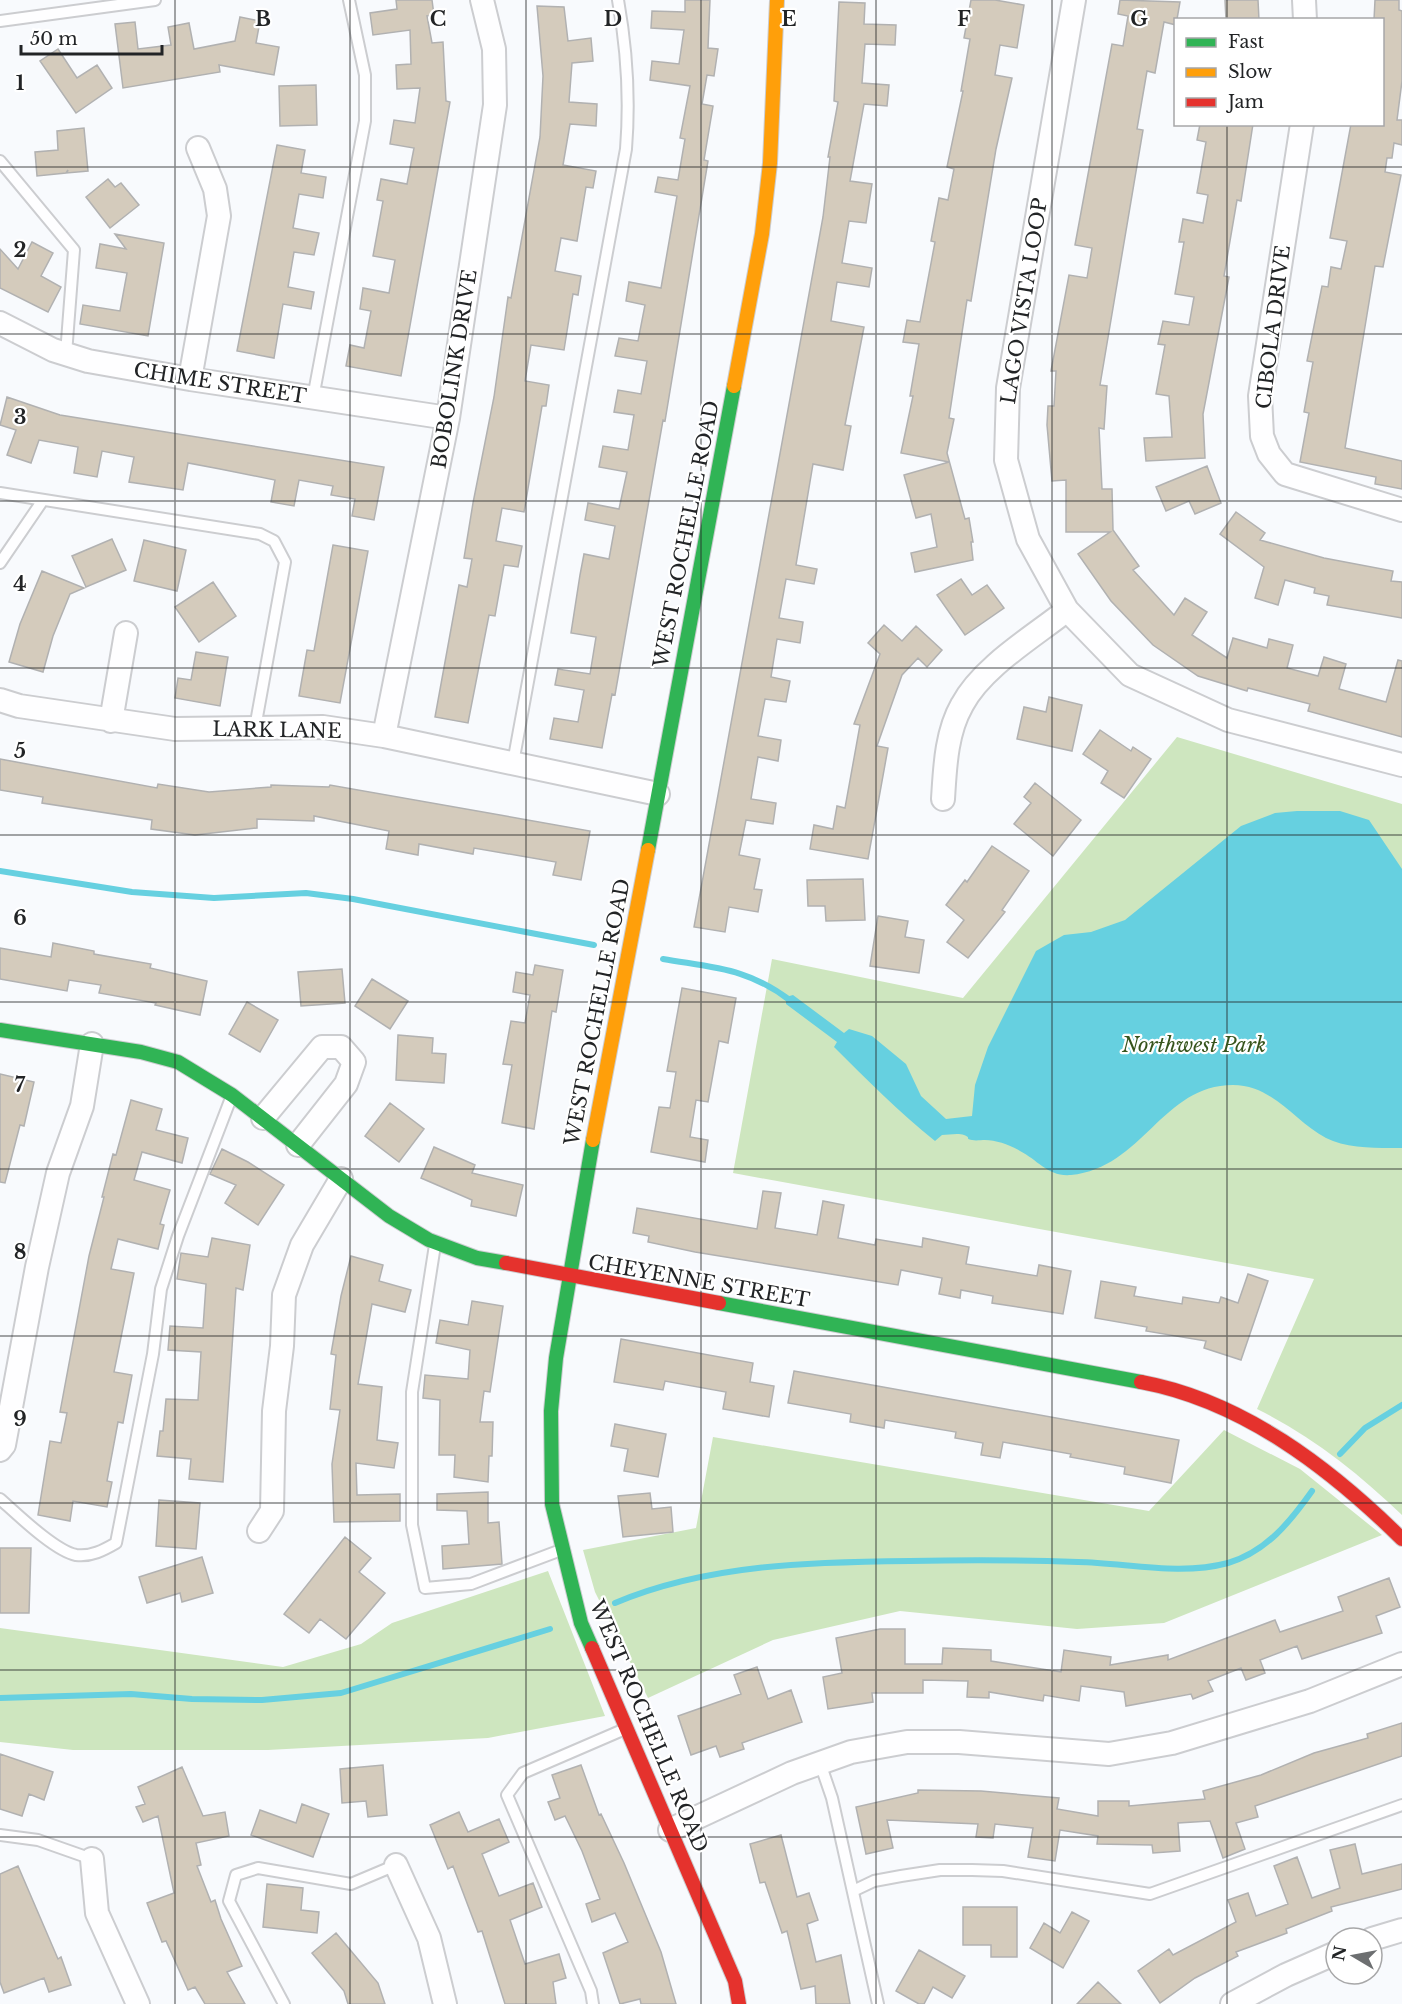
<svg xmlns="http://www.w3.org/2000/svg" width="1402" height="2004" font-family="'Libre Baskerville',serif">
	<style>
		.green { fill: #cee6bf }
		.water { fill: #66d0e0 }
		.lines { fill: none; stroke-linecap: round; stroke-linejoin: round }
		.stream { stroke: #66d0e0; stroke-width: 6 }
		.building { fill: #d4cbbc; stroke: #b1b1b1; stroke-width: 1.5 }
		.lane-casing { stroke: #cccdd0; stroke-width: 14 }
		.street-casing { stroke: #cccdd0; stroke-width: 26 }
		.fast-casing { stroke: #cccdd0; stroke-width: 16 }
		.slow-casing { stroke: #cccdd0; stroke-width: 16 }
		.jam-casing { stroke: #cccdd0; stroke-width: 16 }
		.lane { stroke: #fefeff; stroke-width: 10 }
		.street { stroke: #fefeff; stroke-width: 22 }
		.fast { stroke: #30b455; stroke-width: 14 }
		.slow { stroke: #ff9f0a; stroke-width: 14 }
		.jam { stroke: #e5322d; stroke-width: 14 }
		.grid { fill: none; stroke: #222426; stroke-width: 1.5; stroke-opacity: 0.55 }
		.labels { text-anchor: middle; dominant-baseline: central; stroke-width: 4.5; stroke-linejoin: round; paint-order: stroke }
		.street-label { font-size: 20px; fill: #222426; stroke: #fff }
		.park-label { font-size: 20px; font-style: italic; fill: #36541c; stroke: #fff }
		.grid-label { font-size: 20px; text-anchor: middle; font-weight: bold; fill: #222426; stroke: #fff; stroke-width: 4.5; stroke-linejoin: round; paint-order: stroke }
	</style>
	<rect width="100%" height="100%" fill="#f8fafd"/>
	<path class="green" d="M1177,737L1402,804V1515C1358,1473 1312,1436 1257,1409L1314,1279L733,1173L772,959L963,998Z
		M1224,1430L1300,1469L1382,1535L1164,1623L1077,1629L900,1611L773,1640L648,1698L595,1592L583,1550L696,1528L713,1437L1149,1511Z
		M548,1571L605,1716L488,1738L268,1750H73L0,1742V1628L283,1667L361,1644L392,1623Z"/>
	<path class="water" d="M1297,811H1340L1369,820L1402,869V1148C1379,1148 1347,1149 1326,1138C1294,1121 1273,1085 1233,1085C1162,1085 1143,1168 1071,1175C1048,1177 1038,1160 1020,1151C1010,1145 996,1140 985,1140C981,1140 976,1141 972,1140C964,1138 972,1138 964,1135C958,1133 948,1135 942,1135L935,1141C899,1112 867,1080 834,1047L837,1042L786,1004V997L793,995L844,1033L849,1029L872,1036L906,1064L921,1096L946,1119L972,1116L975,1085L988,1047L1036,951L1064,935L1091,932L1125,920L1241,826L1275,813Z"/>
	<g class="lines">
		<path class="stream" d="M0,871L132,892L214,898L306,893L353,899L594,945
			M663,959C715,968 748,968 791,1001
			M1340,1454L1365,1428L1402,1405
			M615,1603C707,1564 811,1562 910,1561C966,1560 1022,1560 1078,1562C1127,1563 1180,1576 1228,1563C1266,1552 1290,1522 1312,1491
			M0,1698L131,1694L192,1699L262,1700L341,1693L550,1629"/>
	</g>
	<path class="building" d="M396,0H432L434,15L427,16L432,43L443,42L446,101L450,102L401,376L346,366L350,345L364,348L371,311L360,309L363,288L389,293L395,260L373,256L383,201L377,200L381,179L407,184L414,148L390,144L394,120L415,123L420,88L397,89L396,65L411,64L410,30L373,35L370,13L397,9Z
		M685,0H710L708,48L718,49L714,76L707,75L702,104L713,106L704,160L708,161L665,421L663,420L615,695L612,694L602,748L550,739L554,718L578,722L584,690L555,685L558,669L590,674L596,637L571,633L580,575L584,554L609,559L615,526L585,520L588,503L619,509L627,472L599,467L603,446L628,450L634,415L614,412L618,390L641,394L647,361L615,356L619,338L638,341L645,305L626,301L629,282L661,288L677,196L655,192L658,177L678,180L685,139L680,138L690,86L650,80L652,61L679,64L684,30L651,28L652,11L685,12Z
		M971,0H995L1024,5L1017,48L1000,45L995,75L1012,78L996,149L971,301L967,300L949,418L954,419L947,453L965,519L969,518L973,542H971L973,560L915,572L911,553L937,547L931,514L916,518L904,475L949,462L901,453L913,396H910L919,344L903,342L907,320L920,322L935,242L931,241L939,198L948,200L954,169L947,167L963,91H961L970,39L964,38Z
		M1120,0L1180,2L1176,25L1164,22L1155,73L1147,71L1137,129L1143,130L1100,385L1107,386L1104,429L1099,428L1102,489H1112L1113,530L1139,566L1133,570L1174,615L1185,598L1207,612L1192,635L1227,658L1233,638L1267,648L1269,639L1293,645L1287,668L1318,676L1324,657L1346,664L1339,689L1386,702L1398,660L1402,661V737L1308,711L1310,704L1248,688L1247,691L1198,676L1153,645L1111,601L1078,554L1110,532H1066V480L1052,481L1047,425L1048,406H1054L1056,371H1051L1069,275L1087,278L1092,248L1075,245L1112,44L1123,46L1128,16L1118,14Z
		M1225,0H1258L1259,20H1226Z
		M1375,0H1399V10L1402,11V81L1397,120H1402V145L1394,143L1392,158H1387L1385,172L1401,175L1383,267L1375,266L1345,448L1402,461V489L1375,484L1376,477L1300,462L1309,413L1304,412L1313,362L1307,361L1322,286L1328,287L1331,267L1341,269L1347,241L1330,238L1351,124H1383V20H1374Z
		M839,2L865,3L864,24L896,25L895,45L865,44L862,83L889,85L887,106L864,104L850,181L872,184L866,223L849,221L842,263L872,268L869,287L837,282L831,321L864,327L845,425L851,426L843,470L813,464L796,565L817,569L814,584L786,579L779,618L803,622L800,643L777,639L771,677L790,681L786,702L765,699L758,736L781,740L778,761L758,757L751,799L776,803L773,824L746,820L739,855L760,859L754,889L762,890L758,912L729,907L725,932L694,927L823,217L830,157H828L838,102L834,101Z
		M537,6L564,7L568,41L591,38L593,61L572,63L569,102L597,104L596,126L570,124L563,165L596,171L593,188L586,187L577,241L561,238L555,271L581,276L578,295L573,294L564,350L531,345L525,381L549,385L546,406H542L524,512L502,508L496,541L522,546L518,567L504,565L495,616L489,615L468,723L435,717L459,585L467,587L472,559L464,558L473,503L494,397L508,297L511,298L540,137L543,76Z
		M240,17L260,21L256,43L279,47L274,75L219,65L220,72L123,88L115,24L135,22L138,49L171,45L168,27L189,23L194,49L235,41Z
		M58,49L77,78L97,65L112,88L76,113L40,61Z
		M316,85L317,125L280,126L279,86Z
		M1200,124H1253L1241,201L1237,200L1224,276L1229,277L1203,414L1205,458L1146,461L1144,438L1172,437L1169,396L1156,394L1165,345L1158,344L1163,321L1189,325L1194,297L1175,294L1184,242H1179L1183,219L1203,223L1208,195L1197,193L1206,142L1197,140Z
		M84,128L88,171L67,173L68,170L66,173L37,176L35,152L58,150L57,131Z
		M277,145L305,150L301,173L326,177L323,198L299,194L293,228L319,233L314,255L294,252L288,287L314,292L311,309L283,304L274,358L237,351Z
		M108,179L115,187L121,183L139,205L110,228L86,197Z
		M115,234L164,243L148,336L80,324L83,305L120,311L127,273L96,268L100,244L126,249Z
		M32,242L53,253L41,276L61,287L48,312L0,288V249L18,269Z
		M7,397L60,415L384,467L374,520L352,516L355,499L331,495L333,486L299,480L294,506L271,502L275,480L220,469L188,463L183,490L129,482L134,457L102,451L97,477L74,473L78,447L39,440L31,463L7,455L16,430L0,425Z
		M1207,466L1221,503L1195,514L1189,501L1166,511L1156,487Z
		M1236,512L1265,533L1260,540L1324,558L1393,571L1391,581L1402,582V618L1327,605L1329,596L1314,593L1315,588L1285,580L1278,605L1255,598L1264,567L1220,534Z
		M112,539L126,570L86,587L72,556Z
		M144,540L186,550L177,591L134,581Z
		M333,545L368,551L340,703L299,696L307,650L314,651Z
		M42,571L84,588L70,594L53,636L43,672L9,662L20,624Z
		M961,579L972,595L987,585L1004,608L965,635L937,595Z
		M213,582L236,616L199,642L175,607Z
		M884,625L902,641L916,626L942,650L927,667L918,658L902,675L877,746L888,748L868,859L810,849L814,825L833,829L837,806L845,808L860,725L854,724L880,654L868,643Z
		M196,652L228,657L220,706L175,698L178,678L191,680Z
		M1049,697L1082,705L1072,751L1017,739L1024,707L1046,712Z
		M1100,730L1131,751L1133,747L1151,759L1124,798L1101,783L1108,771L1083,754Z
		M0,759L157,788L158,784L209,792L271,787V785L329,787L330,785L590,831L581,880L553,875L556,862L474,848L473,854L419,844L418,855L386,849L389,831L314,816V821L257,819V828L195,835L151,829L152,820L42,803L43,797L0,790Z
		M1035,783L1081,820L1053,856L1014,824L1031,803L1024,797Z
		M992,846L1029,871L1002,910L1005,912L968,958L947,942L964,920L946,905L965,880L967,882Z
		M863,879L865,920L826,921L825,906H808L807,880Z
		M878,916L908,921L905,937L924,940L919,973L870,966Z
		M53,943L94,951V954L151,964L150,968L207,981L200,1015L155,1005L156,1003L99,993L101,985L69,980L67,991L0,979V948L51,957Z
		M535,965L563,970L556,1012L552,1011L534,1129L502,1123L512,1065L503,1064L511,1021L525,1023L530,995L513,992L516,972L533,975Z
		M342,969L345,1003L301,1006L298,972Z
		M372,979L408,1001L390,1029L355,1006Z
		M682,988L736,998L728,1043L719,1041L708,1102L696,1100L690,1137L708,1140L705,1162L651,1152L659,1107L670,1108L676,1072L667,1071Z
		M247,1002L278,1020L260,1052L229,1034Z
		M398,1035L433,1038L432,1053L446,1054L444,1083L396,1080Z
		M0,1074L34,1082L24,1126L20,1125L5,1183L0,1182Z
		M131,1100L162,1109L156,1130L188,1138L182,1163L142,1152L134,1180L170,1190L160,1224L164,1225L158,1249L118,1239L111,1269L134,1273L114,1372L132,1375L123,1423L118,1422L107,1481L112,1482L107,1507L73,1501L70,1521L38,1515L50,1441L61,1443L67,1413L60,1412L89,1256L104,1197H102L113,1154L116,1155Z
		M390,1103L424,1129L399,1162L365,1136Z
		M434,1147L475,1165L472,1173L523,1185L516,1216L471,1206L472,1200L421,1178Z
		M222,1149L248,1162L284,1185L258,1225L225,1203L236,1185L210,1174Z
		M763,1191L781,1193L775,1228L817,1235L823,1201L844,1205L838,1238L875,1245L876,1239L922,1247L923,1238L969,1247L966,1264L1037,1276L1039,1265L1071,1271L1063,1314L992,1303L993,1296L961,1290L960,1298L939,1294L942,1278L901,1270L898,1285L695,1252L648,1242L649,1236L633,1233L637,1208L757,1229Z
		M212,1238L250,1245L243,1290L236,1288L223,1482L189,1479L191,1459L157,1456L160,1431H163L166,1399L198,1400L201,1352L168,1350L170,1326L203,1328L206,1284L177,1279L181,1253L208,1257Z
		M351,1256L383,1265L379,1281L411,1290L405,1312L372,1304L358,1384L382,1387L377,1440L398,1443L394,1468L356,1463L357,1495L400,1494V1521L334,1522L332,1464L340,1410L330,1409L336,1355L331,1354L341,1296Z
		M1248,1274L1268,1281L1241,1360L1204,1348L1206,1341L1146,1331L1147,1327L1095,1318L1101,1281L1136,1287L1134,1296L1182,1304L1183,1297L1219,1303L1221,1297L1238,1303Z
		M472,1301L503,1306L490,1392L484,1391L480,1422H493L492,1456H489L488,1482L454,1477L455,1455H439L440,1400L423,1398L425,1375L468,1379L470,1350L436,1343L440,1320L468,1325Z
		M621,1339L753,1363L750,1382L774,1386L769,1417L723,1409L726,1392L665,1381L663,1390L614,1382Z
		M794,1371L1179,1440L1171,1483L1124,1474L1125,1467L1070,1457L1071,1454L1003,1442L1000,1458L981,1455L983,1443L955,1438L956,1432L885,1420L884,1428L850,1422L851,1414L788,1403Z
		M615,1424L666,1434L658,1477L624,1471L628,1449L611,1446Z
		M488,1492V1523L499,1522L502,1564L443,1569L442,1546L469,1544L467,1511L437,1510V1494Z
		M650,1493L652,1509L671,1507L673,1532L623,1537L618,1496Z
		M159,1500L200,1503L196,1549L156,1546Z
		M345,1537L371,1558L359,1572L385,1593L346,1639L320,1619L309,1633L284,1614Z
		M0,1548H31L29,1613H0Z
		M202,1557L213,1593L182,1602L180,1593L147,1603L139,1577Z
		M1389,1578L1400,1607L1376,1616L1382,1633L1302,1659L1297,1646L1260,1660L1265,1673L1246,1680L1241,1668L1208,1681L1213,1691L1193,1699L1191,1694L1126,1706L1124,1692L1081,1686L1079,1701L1044,1695L1043,1701L989,1692V1698L967,1697L968,1681L923,1680V1693H872L873,1702L828,1709L823,1677L842,1673L836,1638L880,1629H905V1664H942L943,1648L991,1650V1661L1061,1672L1064,1650L1111,1657L1110,1665L1168,1655V1660L1275,1620L1280,1632L1343,1611L1338,1597Z
		M757,1667L768,1699L791,1690L802,1722L742,1743L744,1749L720,1757L716,1746L691,1755L678,1716L741,1694L734,1675Z
		M1402,1723V1756L1255,1806L1258,1817L1236,1823L1245,1849L1223,1858L1210,1821L1178,1823L1180,1851L1153,1853L1152,1845L1097,1844L1098,1836L1060,1830L1055,1861L1028,1857L1033,1828L995,1824L993,1838L976,1837L978,1824L887,1820L893,1848L866,1854L856,1807L918,1793V1790L981,1791L1059,1798L1057,1809L1098,1816V1801H1129V1806L1205,1799L1203,1791L1261,1775L1314,1753L1368,1738L1367,1734Z
		M0,1754L53,1772L44,1800L29,1794L22,1816L0,1809Z
		M383,1765L387,1815L368,1817L366,1801L342,1803L340,1769Z
		M581,1765L599,1815L601,1814L624,1863L661,1952L676,2004H641L640,1999L620,2004L603,1953L628,1942L615,1913L592,1922L586,1904L600,1899L582,1851L565,1816L555,1820L548,1802L560,1798L552,1775Z
		M182,1767L203,1816L225,1812L229,1836L196,1843L201,1865L197,1866L211,1902L215,1900L221,1919L242,1966L227,1972L245,2004H205L195,1987L188,1990L166,1941L162,1942L147,1903L174,1893L158,1816L143,1822L136,1807L145,1804L138,1787Z
		M302,1804L329,1814L313,1857L251,1835L260,1810L296,1823Z
		M459,1812L468,1832L499,1819L509,1842L482,1854L499,1896L533,1883L542,1907L510,1920L525,1964L559,1954L566,1978L553,1982L556,2004H505L482,1931L478,1932L453,1866L448,1869L430,1825Z
		M781,1835L797,1897L809,1893L818,1920L807,1924L816,1962L841,1955L850,2004H816L815,1986L801,1989L787,1931L782,1933L765,1882L760,1883L750,1844Z
		M1355,1844L1362,1874L1402,1864V1889L1331,1907L1332,1911L1286,1929L1287,1933L1236,1952L1238,1956L1195,1978L1160,2003L1138,1971L1169,1949L1173,1955L1236,1922L1228,1900L1248,1893L1256,1916L1288,1904L1274,1866L1297,1857L1312,1898L1340,1888L1330,1850Z
		M18,1866L58,1959L61,1957L71,1985L49,1992L44,1978L4,1993L0,1982V1874Z
		M267,1884L303,1888L301,1910L319,1912L317,1933L263,1927Z
		M963,1907H1017V1957H991V1945H963Z
		M1072,1912L1089,1921L1063,1968L1030,1948L1044,1923L1060,1933Z
		M336,1933L378,1983L385,2004H348L344,1991L312,1953Z
		M919,1950L965,1976L952,1998L933,1987L924,2004H919L896,1991Z
		M1098,1982L1121,2004H1077Z"/>
	<g class="lines">
		<g class="lane-casing">
			<path id="lane" d="M0,21L155,0
				M0,161L74,250L66,354
				M313,398L365,121V75L349,0
				M0,493L260,534L274,541L285,562L255,728
				M0,563L43,500
				M513,763L626,149C630,99 627,50 618,0
				M435,1245L412,1392V1525L425,1588L471,1584L561,1550
				M0,1499C17,1514 55,1551 76,1555C91,1557 104,1550 116,1543L153,1354L161,1289L178,1236L231,1098
				M820,1763L832,1798L878,2004
				M0,1835L38,1840L92,1859
				M853,1891L874,1881L901,1876L940,1870H972L1003,1871L1150,1894L1402,1805
				M284,2004L229,1901L236,1875L258,1868L351,1884L396,1865
				M593,2004L591,1991L507,1795L523,1773L625,1729"/>
		</g>
		<g class="street-casing">
			<path id="street" d="M1074,0L1008,388L1006,460L1028,539L1067,610L1130,675L1228,720L1402,765
				M1304,0L1305,20
				M1302,124L1260,396L1262,436L1269,454L1285,474L1402,510
				M0,323L53,350L88,361L190,379L448,418
				M190,379L219,216L215,189L198,148
				M0,700L19,706L175,729L323,727L384,736L658,794
				M111,721L126,633
				M384,736L448,418L495,105L494,49L482,0
				M943,799C945,768 946,733 962,705C982,667 1033,637 1067,610
				M263,1118L322,1047H341L354,1062L346,1084L298,1145
				M0,1450L4,1445L37,1267L58,1173L82,1106L92,1044
				M259,1531L272,1511L274,1411L282,1346L284,1295L302,1245L341,1179
				M670,1830L792,1773L851,1752L907,1742H959L1109,1754L1172,1743L1310,1701L1402,1664
				M92,1859L97,1913L138,2004
				M396,1865L429,1938L445,2004
				M1372,1939L1402,1930
				M1232,2004L1286,1975L1336,1953"/>
		</g>
		<g class="fast-casing">
			<path id="fast" d="M648,850L734,386
				M0,1030L141,1052L178,1062L232,1095L389,1216L429,1240L477,1258L506,1263
				M719,1303L1141,1382
				M592,1648L581,1623L552,1504L551,1411L556,1358L593,1140"/>
		</g>
		<g class="slow-casing">
			<path id="slow" d="M734,386L762,234L770,163L777,0
				M593,1140L648,850"/>
		</g>
		<g class="jam-casing">
			<path id="jam" d="M506,1263L719,1303
				M1141,1382C1243,1401 1330,1468 1402,1539
				M592,1648L735,1981L739,2004"/>
		</g>
		<use href="#lane" class="lane"/>
		<use href="#street" class="street"/>
		<use href="#fast" class="fast"/>
		<use href="#slow" class="slow"/>
		<use href="#jam" class="jam"/>
	</g>
	<path class="grid" d="M175,0V2004M350,0V2004M526,0V2004M701,0V2004M876,0V2004M1052,0V2004M1227,0V20M1227,124V2004M0,167H1402M0,334H1402M0,501H1402M0,668H1402M0,835H1402M0,1002H1402M0,1169H1402M0,1336H1402M0,1503H1402M0,1670H1402M0,1837H1402"/>
	<g class="labels">
		<g class="street-label">
			<text transform="translate(1024 301) rotate(-81)">LAGO VISTA LOOP</text>
			<text transform="translate(1273 327) rotate(-83)">CIBOLA DRIVE</text>
			<text transform="translate(454 369) rotate(-81)">BOBOLINK DRIVE</text>
			<text transform="translate(220 383) rotate(9)">CHIME STREET</text>
			<text transform="translate(686 534) rotate(-79)">WEST ROCHELLE ROAD</text>
			<text transform="translate(277 730) rotate(1)">LARK LANE</text>
			<text transform="translate(597 1012) rotate(-79)">WEST ROCHELLE ROAD</text>
			<text transform="translate(699 1281) rotate(10)">CHEYENNE STREET</text>
			<text transform="translate(649 1726) rotate(67)">WEST ROCHELLE ROAD</text>
		</g>
		<g class="park-label">
			<text x="1194" y="1045">Northwest Park</text>
		</g>
	</g>
	<g class="grid-label">
		<text x="263" y="26">B</text>
		<text x="438" y="26">C</text>
		<text x="613" y="26">D</text>
		<text x="789" y="26">E</text>
		<text x="964" y="26">F</text>
		<text x="1139" y="26">G</text>
		<text x="20" y="90">1</text>
		<text x="20" y="257">2</text>
		<text x="20" y="424">3</text>
		<text x="20" y="591">4</text>
		<text x="20" y="758">5</text>
		<text x="20" y="925">6</text>
		<text x="20" y="1092">7</text>
		<text x="20" y="1259">8</text>
		<text x="20" y="1426">9</text>
	</g>
	<rect x="1174" y="18" width="210" height="108" fill="#ffffff" stroke="#a7a7a8" stroke-width="1.5"/>
	<rect x="1186" y="38" width="30" height="9" fill="#30b455" stroke="#a7a7a8" stroke-width="1.5"/>
	<text x="1228" y="48" font-size="18" fill="#222426">Fast</text>
	<rect x="1186" y="68" width="30" height="9" fill="#ff9f0a" stroke="#a7a7a8" stroke-width="1.5"/>
	<text x="1228" y="78" font-size="18" fill="#222426">Slow</text>
	<rect x="1186" y="98" width="30" height="9" fill="#e5322d" stroke="#a7a7a8" stroke-width="1.5"/>
	<text x="1228" y="108" font-size="18" fill="#222426">Jam</text>
	<g transform="translate(1354 1956) rotate(280)"><circle r="28" fill="#ffffff" stroke="#a7a7a8" stroke-width="1.5"/>
	<path d="M0-4.5L10 22L0 15L-10 22Z" fill="#6d6f71"/>
	<text y="-9" font-size="16" font-weight="bold" text-anchor="middle" fill="#222426">N</text>
	</g>
	<path d="M21 45v9h141v-9" fill="none" stroke="#222426" stroke-width="3"/>
	<text x="30" y="45" font-size="18" fill="#222426" stroke="#ffffff" stroke-width="4.5" paint-order="stroke">50 m</text>
</svg>
